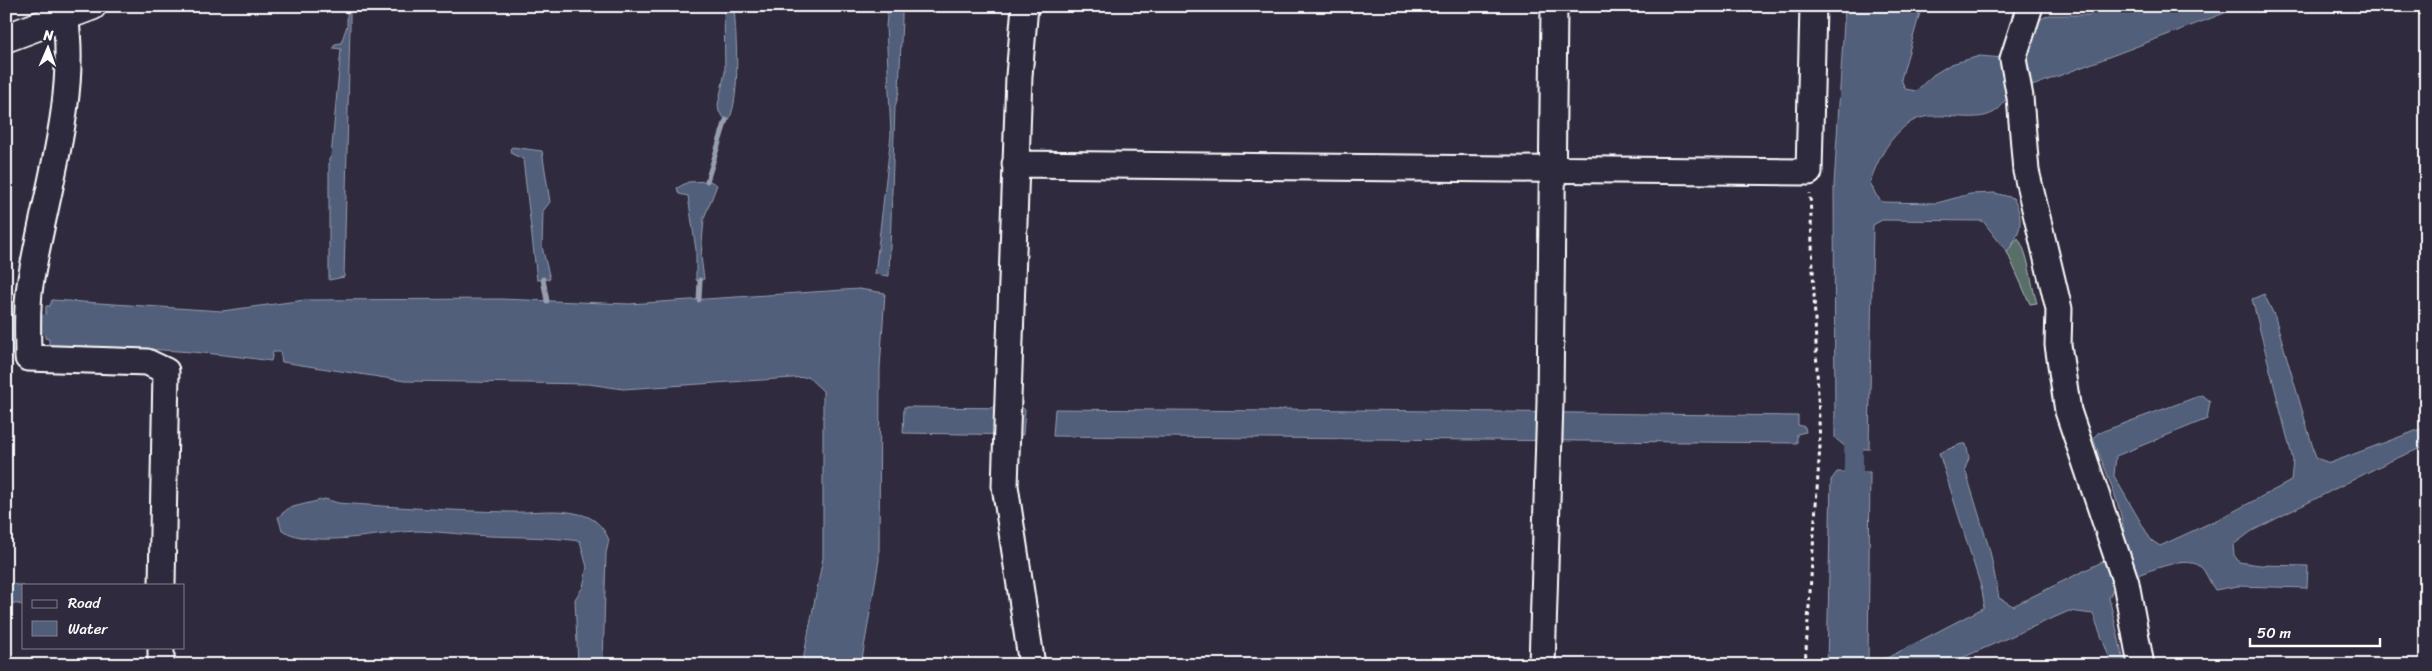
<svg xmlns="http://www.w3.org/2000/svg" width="2432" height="671" font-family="Sriracha,sans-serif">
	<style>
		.green { fill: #596e69; stroke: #acb6b4 }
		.water { fill: #515e7a; stroke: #979eaf }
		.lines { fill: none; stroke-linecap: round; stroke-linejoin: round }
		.stream { stroke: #979eaf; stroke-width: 5 }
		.canal { stroke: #515e7a; stroke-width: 19 }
		.minor-casing { stroke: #fff; stroke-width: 29 }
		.major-casing { stroke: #fff; stroke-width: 31 }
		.path { stroke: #fff; stroke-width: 3; stroke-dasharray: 4 4; stroke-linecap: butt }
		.minor { stroke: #2f2a3d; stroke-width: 25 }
		.major { stroke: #2f2a3d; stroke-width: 28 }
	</style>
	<rect width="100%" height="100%" fill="#2f2a3d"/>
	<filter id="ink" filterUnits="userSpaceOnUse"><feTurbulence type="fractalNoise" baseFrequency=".02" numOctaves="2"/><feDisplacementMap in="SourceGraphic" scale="10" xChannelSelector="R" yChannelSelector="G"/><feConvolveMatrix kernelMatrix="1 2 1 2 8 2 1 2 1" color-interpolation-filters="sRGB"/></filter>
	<g filter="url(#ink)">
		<path class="green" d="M2018,238C2030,256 2030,282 2037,303L2030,304L2007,252Z"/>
		<path class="water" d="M347,6H350V25L344,277L329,280V159L331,157L341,49L333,48L335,44L341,43L347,26Z
			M724,6H734C736,35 741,95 729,120H726L719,112L718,105L725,72Z
			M888,6H902V18L899,92L895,107L889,276L875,274L891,135L886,26Z
			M1845,6H1922L1901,79L1905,89L1916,91L1933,75L1951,64L1980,56L2003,58L2025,48L2039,20L2049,15H2089L2113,6H2238L2222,14L2027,88L2009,90C1996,139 1942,103 1911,122C1890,135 1878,159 1870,182L1876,195L1882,202L1937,203L1970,194L1995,193L2013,198C2025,219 2021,233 2007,252L1983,221L1882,220L1873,225L1869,449H1848L1835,438L1834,185Z
			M512,147L542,151L550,202L543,211L542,247L550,279L537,280L523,159L512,154L510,149Z
			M710,181L717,185L704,218L701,257L704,279L701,282L696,280V250L688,196L679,194L677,188L688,182Z
			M859,289L885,293L880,368L879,560L861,665H802L823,558V391L808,377L623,389L588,384L405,381L282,362L280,352H273L271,361C198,350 123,347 49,347V339L45,338L46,306H50L52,300L222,311L305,300L500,299L629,304Z
			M6,293L16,294L18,306L14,353L6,355Z
			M2264,294L2275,317L2316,458L2330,463L2426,427V450L2421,448L2388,462L2252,531L2233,545L2234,555L2239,562L2260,565L2308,566L2307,588L2238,586L2215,590C2210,583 2206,572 2201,567C2185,552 2131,578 2115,585L2109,598L2125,665H2112L2093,614L2069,611L1946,665H1827L1831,480L1837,472H1870L1868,664L1889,657L1983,608L1984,603L1982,590L1939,453L1961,444H1966L1969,458L1965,469L1990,551L1999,598L2013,606L2124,551C2129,519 2104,469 2093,438L2098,433L2202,395L2210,401L2207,419L2116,456L2114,476L2151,540L2160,546L2223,517L2291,481L2293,460L2252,299Z
			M904,407L1023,408L1025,410L1023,435L903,433Z
			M1055,409L1276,411L1284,409L1798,416V425L1805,427L1806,432L1797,434V443L1053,436Z
			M325,499L338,503C396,507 453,511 510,512C533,513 556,508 579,514C594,517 603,526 609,540L606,553L603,665H578L575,599L583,587L587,567L580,541C549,537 519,537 489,536C466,535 443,532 421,531C383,531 314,550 282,530L278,517L289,508Z
			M6,583L24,586V605L6,602Z"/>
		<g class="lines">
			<path class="stream" d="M707,181L726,120
				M543,279L547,301
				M699,300L700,280"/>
			<path class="canal" d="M6,323L71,325
				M1853,498L1854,423"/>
			<g class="minor-casing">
				<path id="minor" d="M1025,6L1019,76L1005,486L1032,665
					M2030,6L2013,59L2020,97L2026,171L2059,309L2058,345L2068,411L2126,583L2141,665
					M65,16C79,98 43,202 30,285C26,309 28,334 28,358L147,362L166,371L162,585
					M1015,164L1809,172L1813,6
					M161,665V647
					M1542,665L1550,402L1554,6"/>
			</g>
			<g class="major-casing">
				<path id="major" d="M6,38L92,6"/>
			</g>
			<path class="path" d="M1805,665L1820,446L1810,193"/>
			<use href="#minor" class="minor"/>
			<use href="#major" class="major"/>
		</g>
	</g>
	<rect width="2432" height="671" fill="none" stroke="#2f2a3d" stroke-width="25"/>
	<rect x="12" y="12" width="2407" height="646" fill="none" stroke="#fff" stroke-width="2" filter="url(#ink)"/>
	<rect x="22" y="584" width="162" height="65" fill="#2f2a3d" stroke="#827f8b"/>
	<rect x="32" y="600" width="25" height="8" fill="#2f2a3d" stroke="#827f8b"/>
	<text x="68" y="608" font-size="15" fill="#ffffff">Road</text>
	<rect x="32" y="621" width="25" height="15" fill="#515e7a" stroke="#827f8b"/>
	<text x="68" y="634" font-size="15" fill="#ffffff">Water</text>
	<g transform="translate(48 48) rotate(2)" stroke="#2f2a3d" stroke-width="4" paint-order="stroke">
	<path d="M0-4L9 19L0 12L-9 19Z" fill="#ffffff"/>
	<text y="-8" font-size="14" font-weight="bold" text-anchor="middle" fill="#ffffff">N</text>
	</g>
	<path d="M2250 638v8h130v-8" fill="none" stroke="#ffffff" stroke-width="2.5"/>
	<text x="2257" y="638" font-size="15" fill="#ffffff" stroke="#2f2a3d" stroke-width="4" paint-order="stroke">50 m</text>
</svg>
